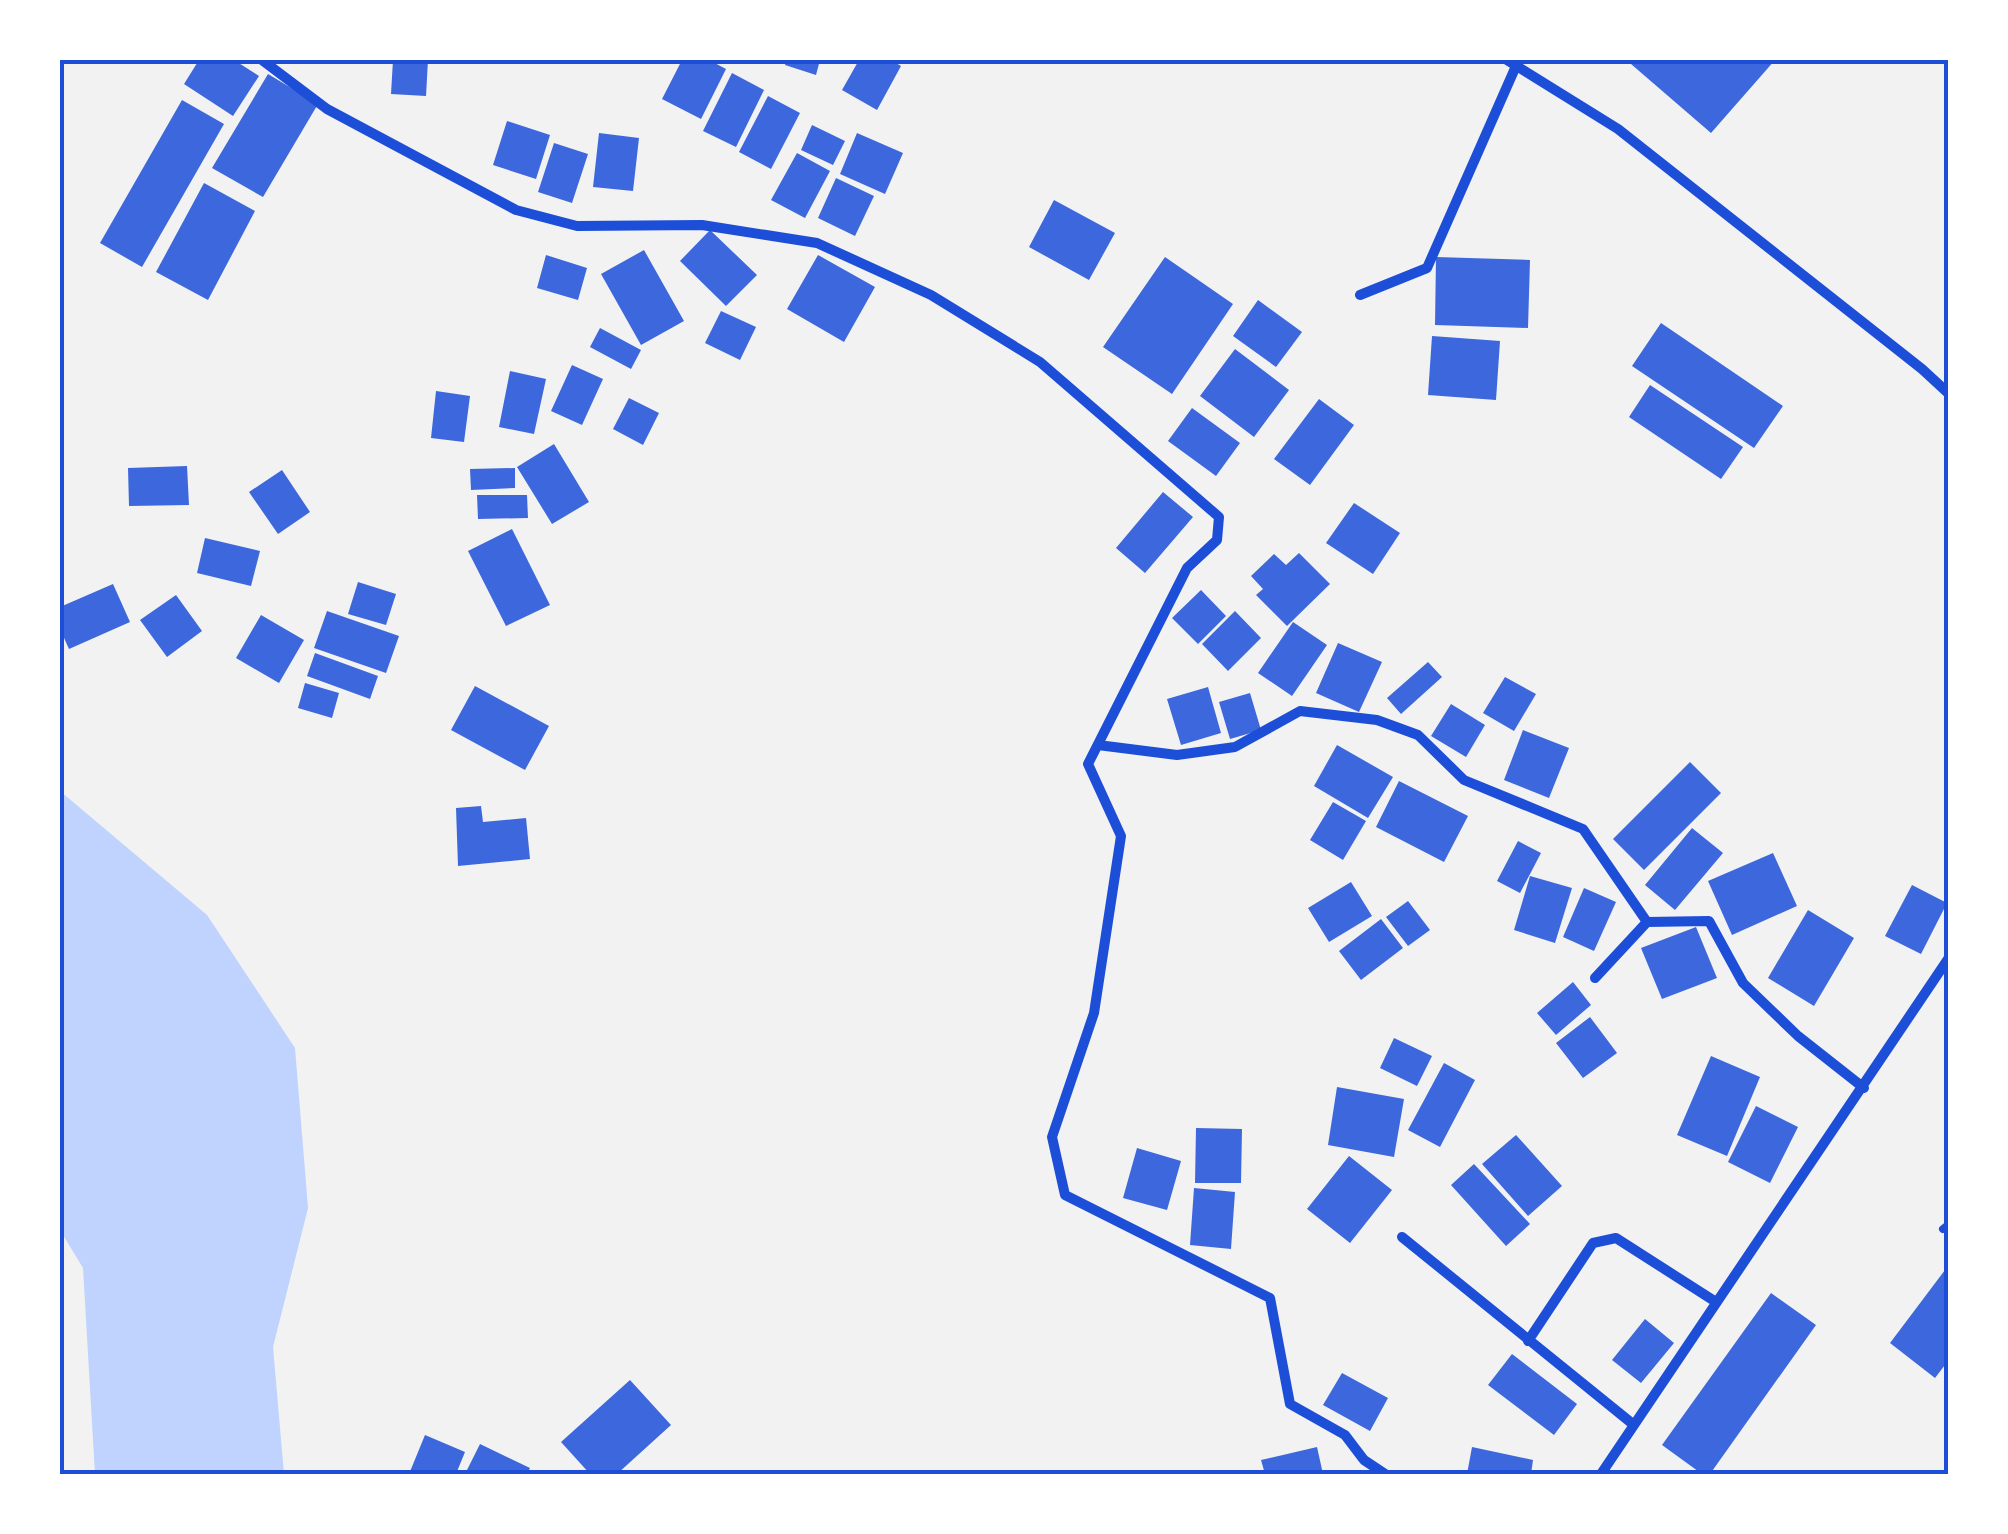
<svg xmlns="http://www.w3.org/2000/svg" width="2008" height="1534" font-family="'Titillium Web',sans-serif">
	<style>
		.water { fill: #bfd3fe }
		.building { fill: #3d67dc }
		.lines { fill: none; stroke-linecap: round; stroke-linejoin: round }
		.service { stroke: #1d4ed8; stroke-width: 8 }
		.minor { stroke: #1d4ed8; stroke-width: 10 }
		.neatline { fill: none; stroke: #1d4ed8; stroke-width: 4 }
	</style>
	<rect width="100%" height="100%" fill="#f2f2f2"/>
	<path class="water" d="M60,791L207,915L295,1048L308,1208L273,1347L284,1474H95L83,1268L60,1230Z"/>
	<path class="building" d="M199,60H234L259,76L233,116L184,84Z
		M393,60H428L426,96L391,94Z
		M682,60H709L726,69L701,119L662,99Z
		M786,60H820L816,75L785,65Z
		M859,60H891L901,66L877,110L842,90Z
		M1634,60H1775L1711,133L1631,64Z
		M732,73L764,90L736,147L703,131Z
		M268,74L318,104L263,197L212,168Z
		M768,96L800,113L771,169L739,152Z
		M182,100L224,124L142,267L100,243Z
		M507,121L550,135L536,179L493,165Z
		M812,125L845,141L833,165L801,150Z
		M599,133L639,138L633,191L593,187Z
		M857,133L903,153L885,194L840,174Z
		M554,143L588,154L572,203L538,192Z
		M797,153L830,171L805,218L771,200Z
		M836,178L874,196L855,236L818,218Z
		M204,183L255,211L208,300L156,272Z
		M1054,200L1115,233L1089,280L1029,247Z
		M710,230L757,275L726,306L680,261Z
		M644,250L684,321L641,345L601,274Z
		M546,255L587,268L578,300L537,288Z
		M818,255L875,287L844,342L787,309Z
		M1165,257L1233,304L1172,394L1103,347Z
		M1436,257L1530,260L1528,328L1435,325Z
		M1258,300L1302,332L1276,367L1233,336Z
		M721,311L756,327L740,360L705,343Z
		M1661,323L1783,406L1754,448L1632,366Z
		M600,328L641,350L631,369L590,347Z
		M1432,336L1500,341L1496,400L1428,395Z
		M1235,349L1289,390L1254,437L1200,396Z
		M572,365L603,379L582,425L551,411Z
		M510,371L546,379L534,434L499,427Z
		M1650,385L1743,447L1721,479L1629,417Z
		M436,391L470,396L464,442L431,438Z
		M629,398L659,413L643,445L613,429Z
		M1319,399L1354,425L1310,485L1274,459Z
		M1192,408L1240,443L1216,476L1168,441Z
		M554,444L589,502L552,524L517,467Z
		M187,466L189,505L129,506L128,468Z
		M515,468V488L471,490L470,469Z
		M282,470L310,512L278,534L249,492Z
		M1163,492L1193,517L1145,573L1116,548Z
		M477,495H527L528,518L478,519Z
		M1354,503L1400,533L1373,574L1326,543Z
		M512,529L550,605L506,626L468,551Z
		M205,538L260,551L251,586L197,573Z
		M1299,553L1330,584L1287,626L1256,595L1263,589L1251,576L1274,554L1286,565Z
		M358,582L396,594L386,625L348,614Z
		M113,584L130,622L69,649L60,629V607Z
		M1201,590L1226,616L1198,644L1172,618Z
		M176,595L202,631L167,657L140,620Z
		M327,611L399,636L386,673L314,648Z
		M1235,611L1261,638L1228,671L1202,644Z
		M261,615L304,640L279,683L236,658Z
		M1293,622L1327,645L1292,696L1258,673Z
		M1338,643L1382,662L1359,712L1316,693Z
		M315,653L378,676L370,699L307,676Z
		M1428,662L1442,677L1401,714L1387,698Z
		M1505,677L1536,694L1514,731L1483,713Z
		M305,683L339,693L332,718L298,708Z
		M475,686L549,726L525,770L451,730Z
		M1208,687L1221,733L1181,745L1167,699Z
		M1250,693L1261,730L1230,739L1219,702Z
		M1451,704L1485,725L1466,757L1431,736Z
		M1523,730L1569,748L1549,798L1504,780Z
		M1337,745L1393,777L1368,818L1314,786Z
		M1690,762L1721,793L1644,870L1613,839Z
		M1399,781L1468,816L1444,862L1376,827Z
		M1333,802L1366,821L1343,860L1310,840Z
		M481,806L483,822L526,818L530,859L458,866L456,808Z
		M1692,828L1723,853L1675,910L1645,885Z
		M1518,841L1541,853L1520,893L1497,881Z
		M1773,853L1797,906L1732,935L1708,881Z
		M1530,876L1572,888L1555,943L1514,930Z
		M1351,882L1372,916L1329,942L1308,908Z
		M1912,885L1947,903L1921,954L1885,936Z
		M1584,888L1616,902L1594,951L1563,937Z
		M1408,901L1430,930L1408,946L1386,917Z
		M1808,910L1854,938L1814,1006L1768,978Z
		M1381,919L1403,948L1361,980L1339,951Z
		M1696,927L1717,978L1662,999L1641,948Z
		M1573,982L1591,1005L1556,1035L1537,1013Z
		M1590,1017L1617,1053L1583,1078L1556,1043Z
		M1394,1038L1432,1056L1417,1086L1380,1068Z
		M1711,1056L1760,1077L1727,1156L1677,1135Z
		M1444,1063L1475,1080L1440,1147L1408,1130Z
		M1337,1087L1404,1099L1394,1157L1328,1145Z
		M1756,1106L1798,1127L1770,1183L1728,1162Z
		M1196,1128L1242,1129L1241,1183H1195Z
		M1516,1135L1562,1186L1528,1216L1482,1164Z
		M1137,1148L1181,1161L1167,1210L1123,1198Z
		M1349,1156L1392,1190L1350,1243L1307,1209Z
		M1474,1164L1530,1224L1506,1246L1451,1185Z
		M1194,1188L1235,1192L1231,1249L1190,1245Z
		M1948,1266V1361L1935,1378L1890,1343Z
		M1771,1293L1816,1325L1710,1474H1702L1662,1445Z
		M1645,1319L1674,1343L1641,1383L1612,1360Z
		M1512,1354L1577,1404L1554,1435L1488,1385Z
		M1342,1373L1388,1398L1370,1431L1323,1405Z
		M630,1380L671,1425L617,1474H590L561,1442Z
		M425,1435L465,1452L456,1474H409Z
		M480,1444L530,1468L527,1474H465Z
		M1317,1447L1323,1474H1265L1261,1460Z
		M1472,1447L1533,1460L1531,1474H1467Z"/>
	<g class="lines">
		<path class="service" d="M1943,1229L1948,1225"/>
		<path class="minor" d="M262,60L327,109L516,210L577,226L702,225L817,243L931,295L1040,362L1219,517L1217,540L1187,568L1088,764L1121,836L1094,1013L1052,1137L1065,1195L1270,1298L1290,1404L1345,1435L1364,1460L1385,1474
			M1507,60L1618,129L1922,369L1948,393
			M1360,295L1427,268L1516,66
			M1098,745L1177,755L1235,747L1300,711L1377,720L1418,735L1464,780L1583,829L1647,922
			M1595,978L1647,922L1709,921L1743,983L1798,1036L1864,1088
			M1402,1237L1634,1425
			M1528,1341L1593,1243L1616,1238L1716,1302
			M1601,1474L1948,959"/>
	</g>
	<rect width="2008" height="1534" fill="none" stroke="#ffffff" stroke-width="125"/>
	<rect x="62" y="62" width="1884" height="1410" class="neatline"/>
</svg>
